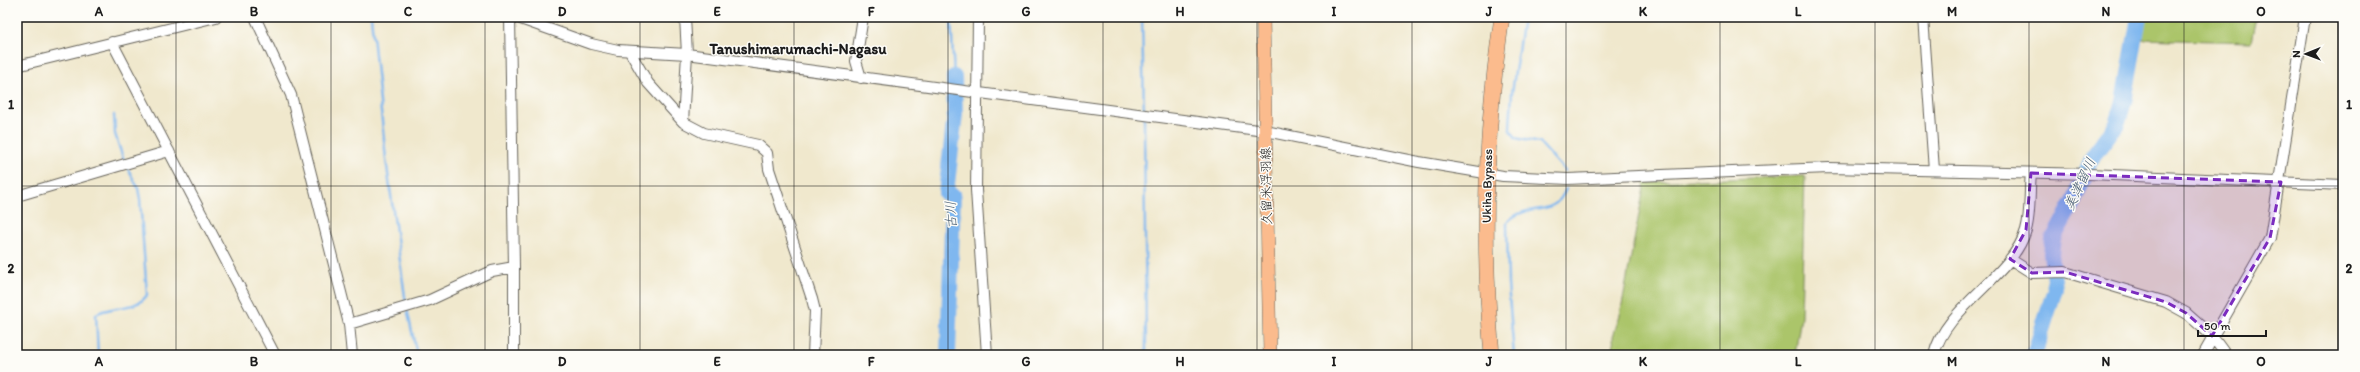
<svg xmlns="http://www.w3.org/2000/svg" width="2360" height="372" font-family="Itim,'Klee One',sans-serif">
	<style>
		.park { fill: #abc56a; stroke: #647043 }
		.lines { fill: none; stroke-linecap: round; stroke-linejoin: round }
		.stream { stroke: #7fb7ef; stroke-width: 2.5 }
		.river { stroke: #7fb7ef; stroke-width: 16 }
		.minor-casing { stroke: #66635a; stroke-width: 12 }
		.major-casing { stroke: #66635a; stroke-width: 14 }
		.highway-casing { stroke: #66635a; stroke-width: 16 }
		.minor { stroke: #fff; stroke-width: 10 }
		.major { stroke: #fbbb8d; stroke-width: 13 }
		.highway { stroke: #fbbb8d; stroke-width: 15 }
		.marked { fill: #7b2cbf; fill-opacity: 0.2; stroke: #7b2cbf; stroke-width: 3; stroke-dasharray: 8 5; stroke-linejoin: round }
		.grid { fill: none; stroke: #1c1c1c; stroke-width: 1; stroke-opacity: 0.55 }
		.labels { text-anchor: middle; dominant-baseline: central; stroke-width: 3; stroke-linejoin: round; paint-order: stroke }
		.street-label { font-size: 13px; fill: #1c1c1c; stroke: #fdfcf7 }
		.water-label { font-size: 14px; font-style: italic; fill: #445a70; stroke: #fdfcf7 }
		.quarter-label { font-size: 15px; font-weight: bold; fill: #1c1c1c; stroke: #fdfcf7 }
		.neatline { fill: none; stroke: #1c1c1c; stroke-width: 1.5 }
		.grid-label { font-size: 13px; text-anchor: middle; font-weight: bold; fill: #1c1c1c }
	</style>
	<rect width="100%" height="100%" fill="#fdfcf7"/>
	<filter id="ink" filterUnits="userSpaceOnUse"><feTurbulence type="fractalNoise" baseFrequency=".025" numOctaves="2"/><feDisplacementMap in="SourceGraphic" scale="8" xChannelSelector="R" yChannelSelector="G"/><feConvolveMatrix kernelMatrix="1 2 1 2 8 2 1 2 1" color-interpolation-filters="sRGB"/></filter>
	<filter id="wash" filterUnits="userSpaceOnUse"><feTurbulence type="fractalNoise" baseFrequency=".012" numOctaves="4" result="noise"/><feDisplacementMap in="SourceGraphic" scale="16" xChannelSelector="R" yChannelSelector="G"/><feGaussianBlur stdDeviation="0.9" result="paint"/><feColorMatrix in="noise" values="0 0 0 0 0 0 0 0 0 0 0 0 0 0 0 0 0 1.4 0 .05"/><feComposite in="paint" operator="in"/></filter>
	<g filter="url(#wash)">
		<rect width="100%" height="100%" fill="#f0e8cd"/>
		<path class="park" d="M2143,17H2256L2251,42L2137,39Z
			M1805,176L1801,316L1795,355H1614L1613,336L1620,315L1645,182Z"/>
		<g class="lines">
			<path class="stream" d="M371,17L386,159L406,304
				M951,17L954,77
				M1142,17L1144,112
				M1523,17L1512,93L1510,129L1516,138L1540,143L1565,171
				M114,115L115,134L124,161
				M1144,117L1146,355
				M407,309L417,355
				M98,355L96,314C110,305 137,311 147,295L140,199L138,188L127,167
				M1514,355L1508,284L1507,222C1528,201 1553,220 1566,189"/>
			<path class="river" d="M948,355L953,196L946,193L955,114L954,77
				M2034,355L2055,289L2051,253L2053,239L2074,201L2093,156L2117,124L2124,102L2139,17"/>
		</g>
	</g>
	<g filter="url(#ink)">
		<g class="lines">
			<g class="minor-casing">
				<path id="minor" d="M255,17L291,95L349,324L352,355
					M510,17L514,267V355
					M515,17L591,44L618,50L687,54L1265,131L1419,162L1503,176L1568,179L1829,168L2089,174L2343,185
					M978,17L976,190L987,355
					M1923,17L1934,170
					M112,42L275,355
					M630,52L648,83L683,122L704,133L758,145L767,153L769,169L812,299L815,311L813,355
					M17,66L216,17
					M861,78L856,61L863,17
					M683,122L687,54L685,17
					M17,196L169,151
					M2010,259L2032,273L2065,272L2166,302L2186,313L2212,336L2226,355
					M349,324L430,300L492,271L514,267
					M1934,355C1945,307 2013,276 2026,230C2031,213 2029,191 2031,173
					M2203,355L2270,238L2305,17"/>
			</g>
			<g class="major-casing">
				<path id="major" d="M1263,17L1270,355"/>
			</g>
			<g class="highway-casing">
				<path id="highway" d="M1492,355C1482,242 1485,129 1502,17"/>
			</g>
			<use href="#minor" class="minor"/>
			<use href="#major" class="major"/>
			<use href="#highway" class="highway"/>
		</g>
	</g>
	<path class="marked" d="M2031,173L2281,182L2270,238L2212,336L2186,313L2166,302L2065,272L2032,273L2010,259L2026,230Z"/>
	<path class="grid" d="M176,17V355M331,17V355M485,17V355M640,17V355M794,17V355M948,17V355M1103,17V355M1257,17V355M1412,17V355M1566,17V355M1720,17V355M1875,17V355M2029,17V355M2184,17V355M17,186H2343"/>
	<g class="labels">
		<g class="street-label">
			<text transform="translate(1266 186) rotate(-91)">久留米浮羽線</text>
			<text transform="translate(1487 186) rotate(-89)">Ukiha Bypass</text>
		</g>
		<g class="water-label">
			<text transform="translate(2080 184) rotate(-65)">美津留川</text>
			<text transform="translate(951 215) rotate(-92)">古川</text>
		</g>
		<g class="quarter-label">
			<text x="798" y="49">Tanushimarumachi-Nagasu</text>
		</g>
	</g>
	<rect width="2360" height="372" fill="none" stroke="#fdfcf7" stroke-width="44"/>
	<g transform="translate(2306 54) rotate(269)" stroke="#fdfcf7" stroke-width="3" paint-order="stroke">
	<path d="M0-3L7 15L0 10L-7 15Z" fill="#1c1c1c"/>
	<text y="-6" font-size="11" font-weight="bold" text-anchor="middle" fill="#1c1c1c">N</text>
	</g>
	<path d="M2198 330v6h68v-6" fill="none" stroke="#1c1c1c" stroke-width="2"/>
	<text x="2204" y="330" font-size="12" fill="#1c1c1c" stroke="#fdfcf7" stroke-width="3" paint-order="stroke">50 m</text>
	<rect x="22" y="22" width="2316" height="328" class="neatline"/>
	<g class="grid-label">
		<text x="99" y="16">A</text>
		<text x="254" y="16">B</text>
		<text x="408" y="16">C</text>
		<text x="562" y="16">D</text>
		<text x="717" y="16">E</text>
		<text x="871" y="16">F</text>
		<text x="1026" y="16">G</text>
		<text x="1180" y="16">H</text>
		<text x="1334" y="16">I</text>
		<text x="1489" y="16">J</text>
		<text x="1643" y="16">K</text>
		<text x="1798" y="16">L</text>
		<text x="1952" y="16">M</text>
		<text x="2106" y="16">N</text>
		<text x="2261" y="16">O</text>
		<text x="11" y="109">1</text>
		<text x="2349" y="109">1</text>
		<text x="11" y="273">2</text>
		<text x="2349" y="273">2</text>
		<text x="99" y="366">A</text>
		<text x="254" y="366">B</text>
		<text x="408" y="366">C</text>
		<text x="562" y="366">D</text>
		<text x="717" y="366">E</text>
		<text x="871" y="366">F</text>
		<text x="1026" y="366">G</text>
		<text x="1180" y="366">H</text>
		<text x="1334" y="366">I</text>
		<text x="1489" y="366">J</text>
		<text x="1643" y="366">K</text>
		<text x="1798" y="366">L</text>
		<text x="1952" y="366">M</text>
		<text x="2106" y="366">N</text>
		<text x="2261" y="366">O</text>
	</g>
</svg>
